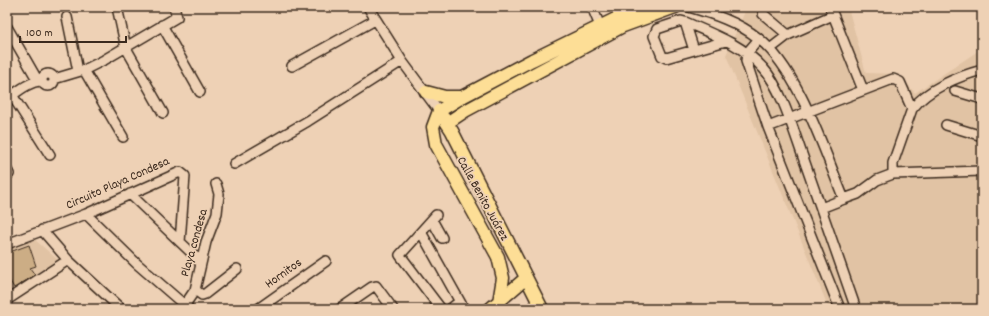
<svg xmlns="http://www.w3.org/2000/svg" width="989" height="316" font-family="Dekko,sans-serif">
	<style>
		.built { fill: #e1c3a4 }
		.building { fill: #ccad85; stroke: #3b2a1e }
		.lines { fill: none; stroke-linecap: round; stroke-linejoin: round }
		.minor-casing { stroke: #3b2a1e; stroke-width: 12 }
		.major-casing { stroke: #3b2a1e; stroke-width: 15 }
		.minor { stroke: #eed1b5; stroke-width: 9 }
		.major { stroke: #fdde96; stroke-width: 12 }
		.labels { text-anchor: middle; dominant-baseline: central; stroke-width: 3.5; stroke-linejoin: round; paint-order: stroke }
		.street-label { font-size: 13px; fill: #3b2a1e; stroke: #eed1b5 }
	</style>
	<rect width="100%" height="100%" fill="#eed1b5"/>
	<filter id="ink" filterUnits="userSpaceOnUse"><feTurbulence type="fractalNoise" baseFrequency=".025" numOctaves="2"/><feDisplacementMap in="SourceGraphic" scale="8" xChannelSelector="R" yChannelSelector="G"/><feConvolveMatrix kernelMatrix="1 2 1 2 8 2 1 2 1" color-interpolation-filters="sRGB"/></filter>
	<g filter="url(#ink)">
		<path class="built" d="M747,7H848L866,73L898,74L915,93L978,51L982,52V309H829L726,55Z
			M34,239L58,260L13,290L7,281V249Z"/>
		<path class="building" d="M29,245L36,266L30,268L35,275L14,288L7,276V253Z"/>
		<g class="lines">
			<g class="minor-casing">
				<path id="minor" d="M117,7L126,48L163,113
					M368,7L402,61L439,111
					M592,7L600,26
					M689,7C713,14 738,22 758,38C799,70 824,151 844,199L858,194L877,180L893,174L982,171
					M763,7V14L788,35
					M830,7L863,90
					M67,17L78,71
					M685,22L694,50
					M162,25L200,92
					M7,27L38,81
					M759,39L747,53L746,61L768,127L840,309
					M726,41L666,58L662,56L654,36L657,29L681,21L685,22C713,34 743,45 763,68C781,87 794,132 803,157C821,208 838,258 856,309
					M770,49L788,35L833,15
					M292,66L375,20
					M84,70L123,137
					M42 80a6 6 0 1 1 12 0a6 6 0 1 1-12 0Z
					M54,79L84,70L104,60L177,17L174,7
					M955,91L982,99
					M12,95L50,155
					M7,100C16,92 30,81 42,81
					M946,125L982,136
					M768,127L893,79L900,82L912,109
					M234,164L308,121L402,61
					M7,170L9,174
					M893,174V163L912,109C927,89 959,76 982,70
					M130,194L199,260L200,264
					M821,208L844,199
					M86,214L136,263L189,309
					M436,215L400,255L441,309
					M432,220L442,238
					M42,230L68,260L121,309
					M421,232L464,309
					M7,244L86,214L180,172L185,176L180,242
					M195,290L202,295L205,294L237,269
					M7,300L68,260
					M182,309L195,290L206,242L217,213L219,194L216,184
					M258,309L326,261
					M340,309L372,287L376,286L393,309
					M450,309L459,302"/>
			</g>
			<g class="major-casing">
				<path id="major" d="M426,92L445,97H462
					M439,111L462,97L532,60L640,7
					M439,111L433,127L436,144L498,257L503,278L499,302
					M443,117L452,131L542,309
					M447,123L465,111L623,26L675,7
					M490,309L526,278"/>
			</g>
			<use href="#minor" class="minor"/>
			<use href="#major" class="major"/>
		</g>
	</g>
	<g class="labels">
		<g class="street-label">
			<text transform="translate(118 184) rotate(-24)">Circuito Playa Condesa</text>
			<text transform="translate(482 199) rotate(61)">Calle Benito Juárez</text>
			<text transform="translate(195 243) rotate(-74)">Playa condesa</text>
			<text transform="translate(284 274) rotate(-36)">Hornitos</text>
		</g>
	</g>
	<rect width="989" height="316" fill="none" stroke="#eed1b5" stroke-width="24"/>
	<rect x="12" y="12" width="965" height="292" fill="none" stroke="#3b2a1e" stroke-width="1.5" filter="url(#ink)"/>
	<path d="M20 36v6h106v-6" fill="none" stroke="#3b2a1e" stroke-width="2"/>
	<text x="26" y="36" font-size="12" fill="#3b2a1e" stroke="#eed1b5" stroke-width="3" paint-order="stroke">100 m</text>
</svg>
